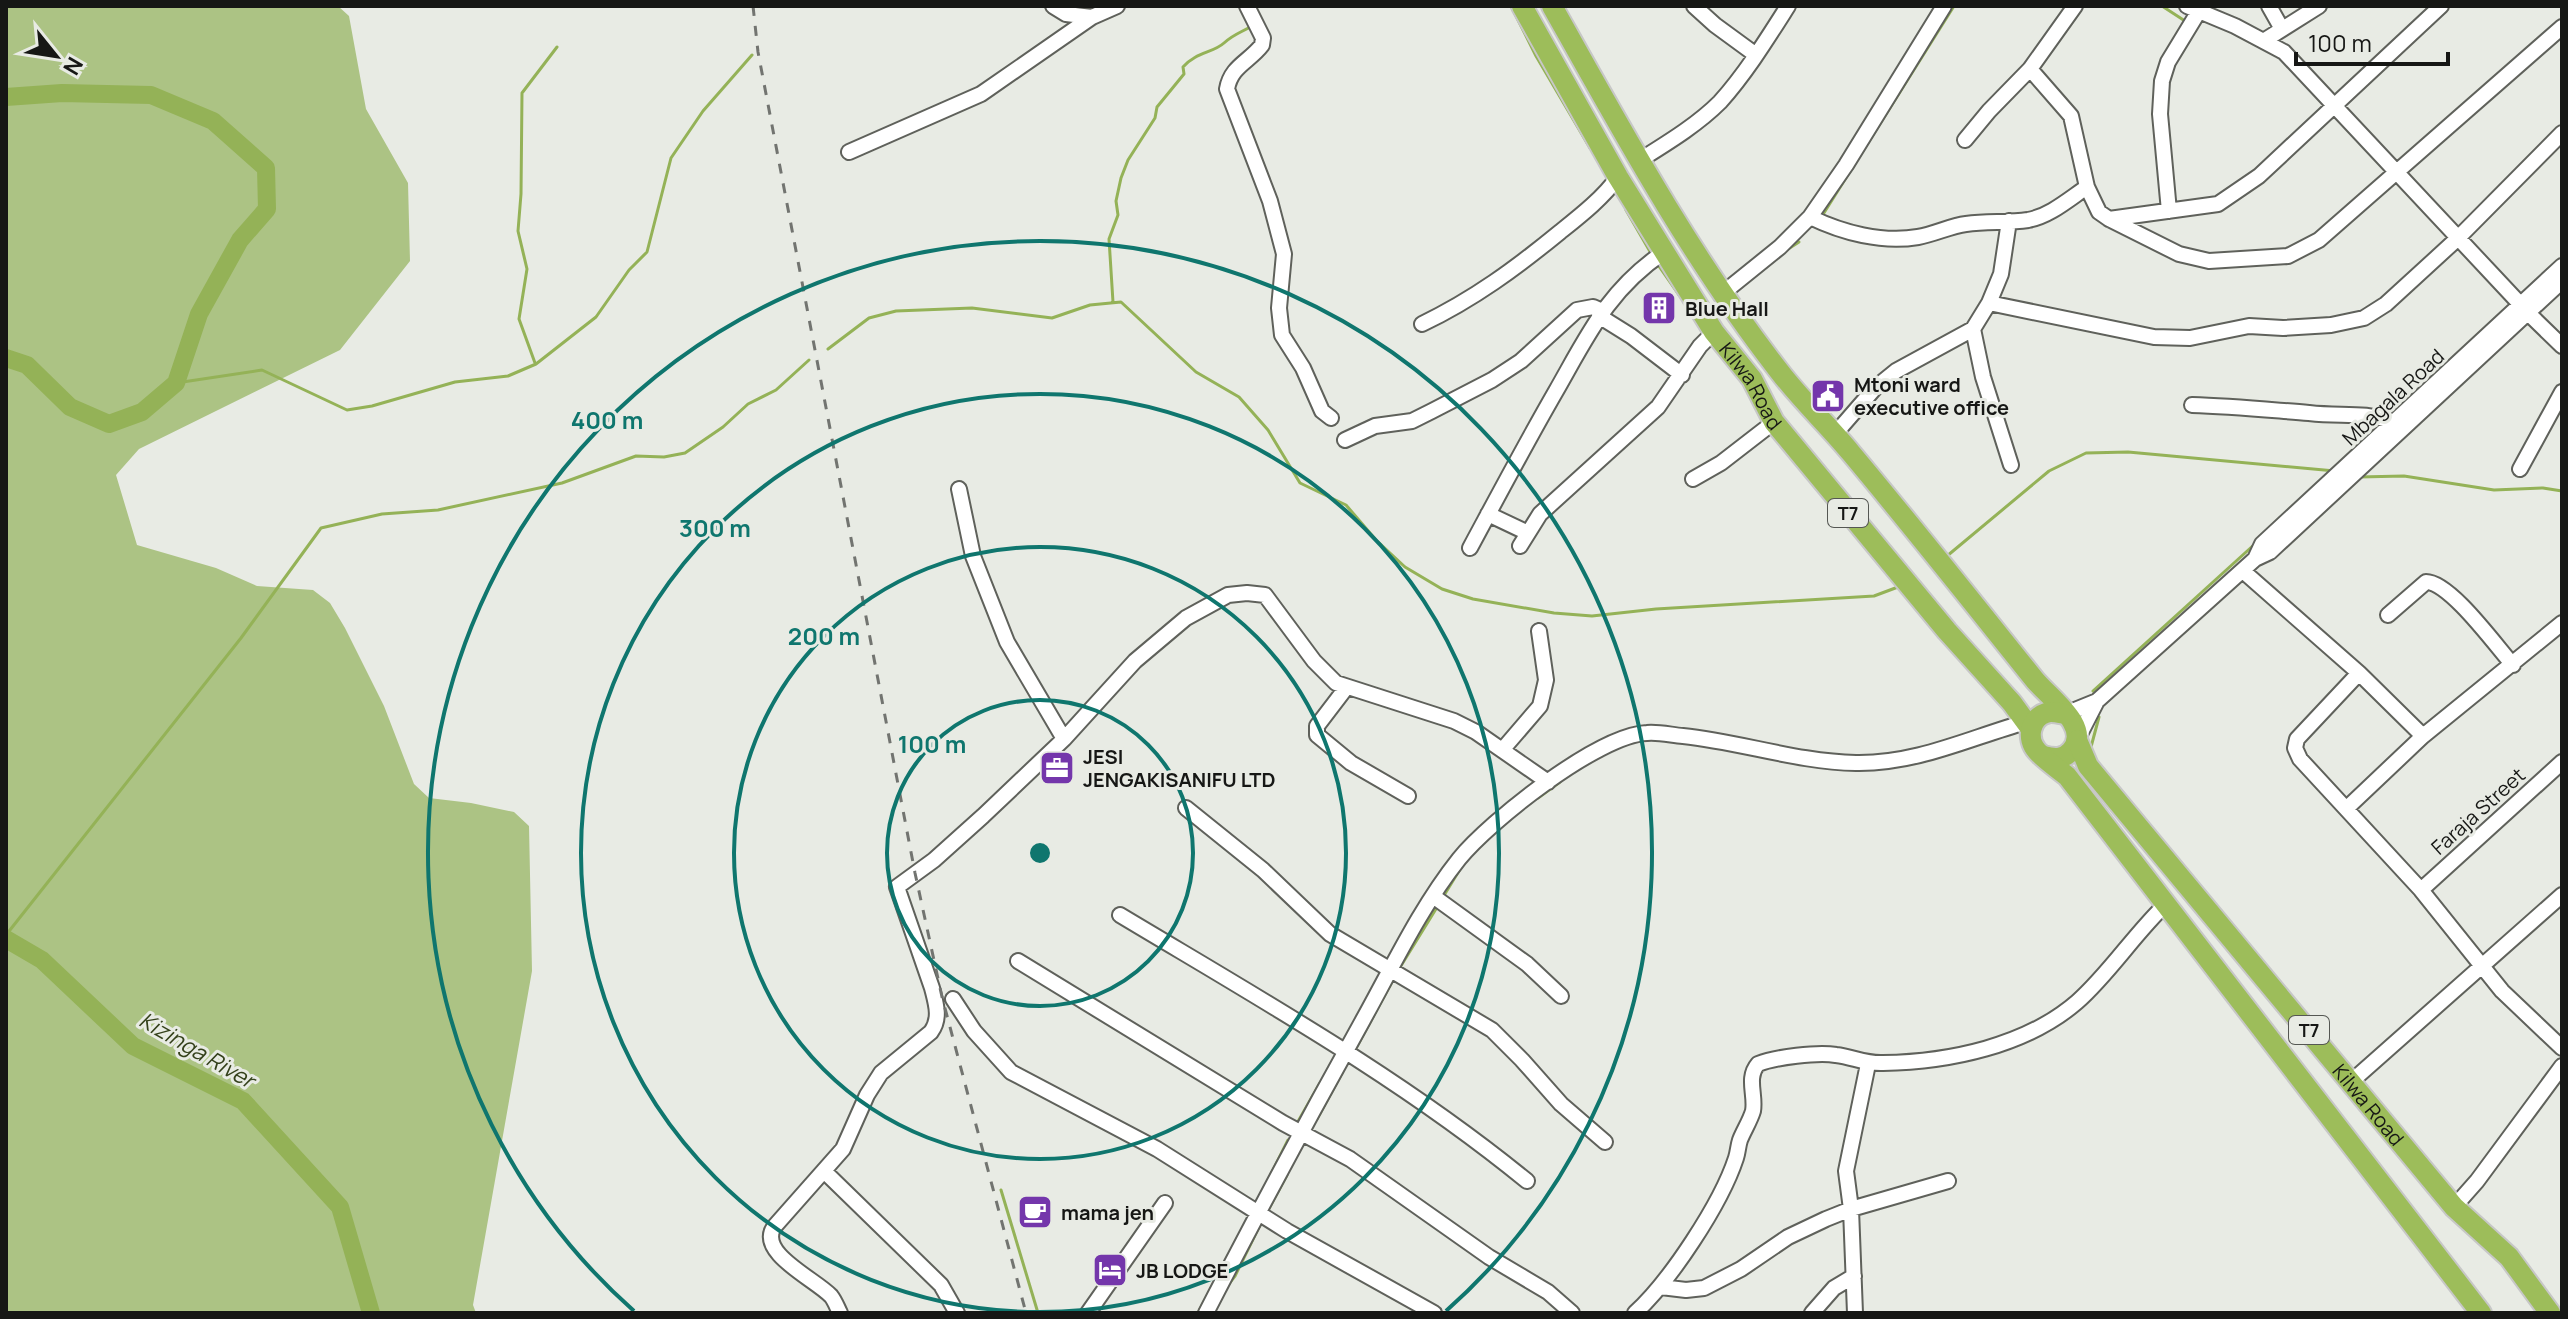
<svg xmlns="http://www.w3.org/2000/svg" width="2568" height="1319" font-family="Manrope,sans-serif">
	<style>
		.green { fill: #acc384 }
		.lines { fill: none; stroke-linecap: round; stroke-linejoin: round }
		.stream { stroke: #94b257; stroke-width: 3 }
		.river { stroke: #94b257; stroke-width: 18 }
		.minor-casing { stroke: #5f615b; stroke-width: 18 }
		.highway-casing { stroke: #c7c7c7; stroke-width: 24 }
		.minor { stroke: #fff; stroke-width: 14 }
		.highway { stroke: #9dbd5a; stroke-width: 20 }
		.rail { stroke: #727470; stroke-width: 3; stroke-dasharray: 10 10; stroke-linecap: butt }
		.ring { fill: none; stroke: #0f766e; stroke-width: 4 }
		.labels { text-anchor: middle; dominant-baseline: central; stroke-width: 6; stroke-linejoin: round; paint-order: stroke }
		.shield { fill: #e8ebe4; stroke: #555753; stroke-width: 2 }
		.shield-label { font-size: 18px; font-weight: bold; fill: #161715 }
		.poi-label { font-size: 20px; font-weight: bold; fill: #161715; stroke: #e8ebe4; text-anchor: start }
		.street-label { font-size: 20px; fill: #161715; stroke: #e8ebe4 }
		.water-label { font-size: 22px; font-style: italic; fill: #34411b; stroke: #e8ebe4 }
		.centre { fill: #0f766e; stroke: #e8ebe4; stroke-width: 4 }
		.ring-label { font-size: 24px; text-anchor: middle; font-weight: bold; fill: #0f766e; stroke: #e8ebe4; stroke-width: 6; stroke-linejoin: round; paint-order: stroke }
	</style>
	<rect width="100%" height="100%" fill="#e8ebe4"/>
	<path class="green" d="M6,6H338L349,16L366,109L408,183L410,261L340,350L139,449L116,475L137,545L216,568L257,586L313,590L330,603L345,628L384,706L414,784L429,798L471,803L514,812L529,826L532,971L473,1305L476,1313H6Z"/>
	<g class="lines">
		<path class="stream" d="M1067,6L1096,8
			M1511,6L1536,56L1590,148
			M2162,6L2185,21
			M1626,210L1652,255
			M1822,216L1954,6
			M1785,251L1799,242
			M1656,262L1679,295
			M1113,302L1109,239L1118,215L1116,201L1121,178L1128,160L1155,118L1157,107L1184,74L1183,67C1196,52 1213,53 1224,43C1234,34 1240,33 1252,26
			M828,349L869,318L896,311L972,308L1052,318L1090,305L1121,302L1196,372L1239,397L1268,430L1300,483L1346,505L1376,540L1405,567L1442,589L1473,599L1554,613L1592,616L1656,609L1874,596L1898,587
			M535,363L519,319L527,269L518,231L521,194L522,93L557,47
			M176,383L262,370L347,410L372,406L455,382L508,376L536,364L596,317L629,270L647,252L671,158L703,111L752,55
			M2359,477L2404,476L2494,490L2543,488L2562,491
			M1947,556L2049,471L2086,453L2128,452L2335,471
			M2093,691L2256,543
			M2091,747L2099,717
			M1538,798L1560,782
			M1443,897L1462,866
			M6,935L241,638L321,528L382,514L438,510L562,483L636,456L664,457L685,453L723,427L748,404L776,390L809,360
			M1399,969L1439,904
			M1355,1050L1393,980
			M1317,1119L1342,1073
			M1296,1125L1320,1083
			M1271,1174L1288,1140
			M1001,1190L1038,1313
			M1266,1214L1287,1175
			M1228,1285L1235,1276L1260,1225
			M1198,1313L1239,1235"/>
		<path class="river" d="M6,97L62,93L151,95L213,121L266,168L267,209L240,240L199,314L176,383L142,412L109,424L70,407L27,365L6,358
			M6,939L42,960L133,1046L243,1101L340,1207L371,1313"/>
		<g class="minor-casing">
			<path id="minor" d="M1053,6L1066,14L1092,17
				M1247,6L1263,38L1262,45C1249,62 1231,66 1227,89L1270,201L1284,254L1279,308L1282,335L1303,368L1322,411L1331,418
				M1694,6L1715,25L1756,55
				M2187,6L2235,26L2284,52L2521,305
				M2269,6L2282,29
				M2265,40L2319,6
				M2030,69L2071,116L2087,187L2099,212L2109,219L2179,254L2209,261L2288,256L2319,240L2562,27
				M1965,140L1989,111L2030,69L2075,6
				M849,152L981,94L1092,17L1117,6
				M1640,160C1667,143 1697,125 1720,102C1746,73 1767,39 1788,6
				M2169,211L2160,114L2162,81L2168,62L2202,6
				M1810,217C1843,233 1882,243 1918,237C1935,234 1950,226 1966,224C1987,221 2008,223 2028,220C2050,216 2069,199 2087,187
				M2109,219L2218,204L2259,176L2441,6
				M1723,293L1780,247L1810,217L1846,165L1944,6
				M1989,303L2154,337L2190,338L2249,326L2283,328L2331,325L2364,318L2386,304L2457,239L2562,133
				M2528,313L2562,346
				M1599,316L1631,336L1682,375
				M1422,324C1474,299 1516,268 1560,232C1580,216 1603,198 1618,177
				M1973,329L1983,377L2011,465
				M2192,405C2231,406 2270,410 2309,413C2343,417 2360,411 2395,422
				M1835,434L1875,388L1896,371L1973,329L1989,303L2001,274L2009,221
				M1345,440L1375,426L1412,421L1432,411L1492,380L1521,361L1577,310L1593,307L1602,311
				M2520,469L2562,392
				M1693,479L1721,463L1774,422
				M959,489L973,556L1007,642L1064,739
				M1488,514L1528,533
				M1520,546L1540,514L1658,407L1700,346L1714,332
				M1470,548C1498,496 1526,443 1556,391C1588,335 1608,290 1664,252
				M2255,559L2262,544L2562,266
				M2243,571L2359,673L2423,736
				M2388,615L2426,582C2450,582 2496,646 2513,665
				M2359,673L2297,739L2295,748L2300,759L2421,890L2502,991L2562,1048
				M1346,688L1317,726V735L1351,763L1408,796
				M2065,714L2097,701L2255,559L2270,552L2562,281
				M2077,740L2097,701
				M1503,749L1540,706L1546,680L1539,631
				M1186,808L1263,870L1330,934L1492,1030L1522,1060L1561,1104L1605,1142
				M2347,808L2423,736L2562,623
				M2421,890L2562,762
				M1433,896L1527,964L1561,996
				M1120,915C1260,999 1401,1078 1527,1181
				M1018,961L1283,1123L1350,1159L1489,1257L1548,1292L1572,1313
				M953,999L974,1031L1011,1072L1157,1149L1287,1231L1434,1313
				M2352,1081L2562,895
				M825,1172L941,1285L957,1313
				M2454,1207L2477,1181L2562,1066
				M1661,1287L1686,1290L1704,1288L1741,1269L1788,1237L1826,1219L1851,1209L1948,1181
				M840,1313C837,1307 835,1301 831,1296C815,1279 757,1253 774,1227L843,1149L867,1095L881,1073L931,1032C941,1018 936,1004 932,988L897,887L934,860L983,816L1064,739L1135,661L1186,618L1228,595L1247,593L1265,595L1314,661L1336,683L1454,721L1476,732L1548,782
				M1088,1313L1165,1203
				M1206,1313C1257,1214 1309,1117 1363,1020C1393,966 1420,908 1459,859C1490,821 1598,735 1647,733C1659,732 1671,735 1683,736C1741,742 1798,762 1856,763C1917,764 1969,738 2026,722
				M1635,1313C1670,1281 1721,1204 1736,1158C1738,1152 1738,1146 1740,1140C1744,1130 1750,1121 1753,1111C1756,1095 1746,1078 1758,1064C1775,1057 1818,1052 1836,1055C1853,1057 1866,1064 1883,1063C1949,1062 2026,1046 2077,1002C2109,974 2135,933 2167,903
				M1812,1313L1834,1288L1854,1276
				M1855,1313L1851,1209L1846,1171L1868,1064"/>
		</g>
		<g class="highway-casing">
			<g id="highway">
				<path id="s1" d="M1522,6L1618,177L1714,332L1752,379L1774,422L1947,631L2012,703L2031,729"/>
				<path d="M1552,6C1622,131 1691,258 1779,371C1801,400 1828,425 1851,453C1913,527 1973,603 2034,679C2048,697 2093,727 2071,751C2063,760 2054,759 2043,756"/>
				<path d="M2065,714C2059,713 2051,711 2046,713C2030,718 2026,739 2037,751C2045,760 2057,768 2067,776L2481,1313"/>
				<path id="s2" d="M2077,740L2088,766L2454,1207L2509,1257L2550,1313"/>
			</g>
		</g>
		<use href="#minor" class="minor"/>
		<use href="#highway" class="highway"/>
		<path class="rail" d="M753,6L758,52L915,873L942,997L1026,1313"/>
	</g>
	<g class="ring">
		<circle cx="1040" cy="853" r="153"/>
		<circle cx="1040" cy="853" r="306"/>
		<circle cx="1040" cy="853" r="459"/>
		<path d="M634 1311A612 612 0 1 1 1446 1311"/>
	</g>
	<defs>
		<g id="building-square" transform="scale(1.8)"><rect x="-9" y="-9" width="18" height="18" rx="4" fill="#7436ab" stroke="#e8ebe4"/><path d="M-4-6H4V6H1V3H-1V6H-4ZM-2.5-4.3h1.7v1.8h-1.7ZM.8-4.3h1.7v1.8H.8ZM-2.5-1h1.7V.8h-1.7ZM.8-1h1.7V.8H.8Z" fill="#fff"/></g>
		<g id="civic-square" transform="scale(1.8)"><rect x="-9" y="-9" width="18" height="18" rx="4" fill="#7436ab" stroke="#e8ebe4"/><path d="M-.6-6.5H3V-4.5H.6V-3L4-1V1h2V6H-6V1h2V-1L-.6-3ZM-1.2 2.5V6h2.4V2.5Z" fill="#fff"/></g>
		<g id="office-square" transform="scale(1.8)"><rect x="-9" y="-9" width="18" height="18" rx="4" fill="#7436ab" stroke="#e8ebe4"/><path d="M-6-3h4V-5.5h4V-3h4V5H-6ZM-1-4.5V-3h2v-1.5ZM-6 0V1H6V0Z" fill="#fff"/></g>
		<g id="cafe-square" transform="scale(1.8)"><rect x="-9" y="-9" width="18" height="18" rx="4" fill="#7436ab" stroke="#e8ebe4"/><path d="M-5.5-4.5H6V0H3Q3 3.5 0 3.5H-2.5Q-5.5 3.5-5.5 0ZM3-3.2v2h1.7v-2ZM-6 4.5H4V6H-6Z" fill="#fff"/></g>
		<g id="hotel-square" transform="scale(1.8)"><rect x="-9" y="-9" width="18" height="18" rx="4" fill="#7436ab" stroke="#e8ebe4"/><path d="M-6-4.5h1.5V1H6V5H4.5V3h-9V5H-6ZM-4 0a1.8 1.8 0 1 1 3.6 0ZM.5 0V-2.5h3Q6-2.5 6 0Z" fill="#fff"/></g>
	</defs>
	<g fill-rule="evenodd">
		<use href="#building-square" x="1659" y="308"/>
		<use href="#civic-square" x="1828" y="396"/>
		<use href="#office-square" x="1057" y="768"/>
		<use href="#cafe-square" x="1035" y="1212"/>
		<use href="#hotel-square" x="1110" y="1270"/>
	</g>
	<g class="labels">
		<g class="shield">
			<rect x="1828" y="499" width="40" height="28" rx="6"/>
			<rect x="2289" y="1016" width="40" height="28" rx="6"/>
		</g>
		<g class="shield-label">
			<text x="1848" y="513">T7</text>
			<text x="2309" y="1030">T7</text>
		</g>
		<g class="poi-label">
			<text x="1685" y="308">Blue Hall</text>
			<text x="1854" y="384">Mtoni ward<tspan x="1854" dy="23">executive office</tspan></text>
			<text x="1083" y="756">JESI<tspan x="1083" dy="23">JENGAKISANIFU LTD</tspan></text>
			<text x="1061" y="1212">mama jen</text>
			<text x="1136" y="1270">JB LODGE</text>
		</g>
		<g class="street-label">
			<text stroke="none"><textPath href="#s1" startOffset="444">Kilwa Road</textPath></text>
			<text transform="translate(2393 397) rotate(-43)">Mbagala Road</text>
			<text transform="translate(2478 811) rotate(-42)">Faraja Street</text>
			<text stroke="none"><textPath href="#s2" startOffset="468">Kilwa Road</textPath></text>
		</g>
		<g class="water-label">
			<text transform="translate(197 1050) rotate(30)">Kizinga River</text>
		</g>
	</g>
	<circle cx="1040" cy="853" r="12" class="centre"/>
	<g class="ring-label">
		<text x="607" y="429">400 m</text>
		<text x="715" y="537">300 m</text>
		<text x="824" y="645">200 m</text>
		<text x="932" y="753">100 m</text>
	</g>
	<rect width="2568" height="1319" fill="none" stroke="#161715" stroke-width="16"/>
	<g transform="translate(56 56) rotate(120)" stroke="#e8ebe4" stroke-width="6" paint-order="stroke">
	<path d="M0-6L14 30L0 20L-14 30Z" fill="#161715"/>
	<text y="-12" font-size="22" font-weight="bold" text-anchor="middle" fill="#161715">N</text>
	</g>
	<path d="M2296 52v12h152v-12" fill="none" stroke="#161715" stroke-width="4"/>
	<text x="2308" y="52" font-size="24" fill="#161715" stroke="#e8ebe4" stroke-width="6" paint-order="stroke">100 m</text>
</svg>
